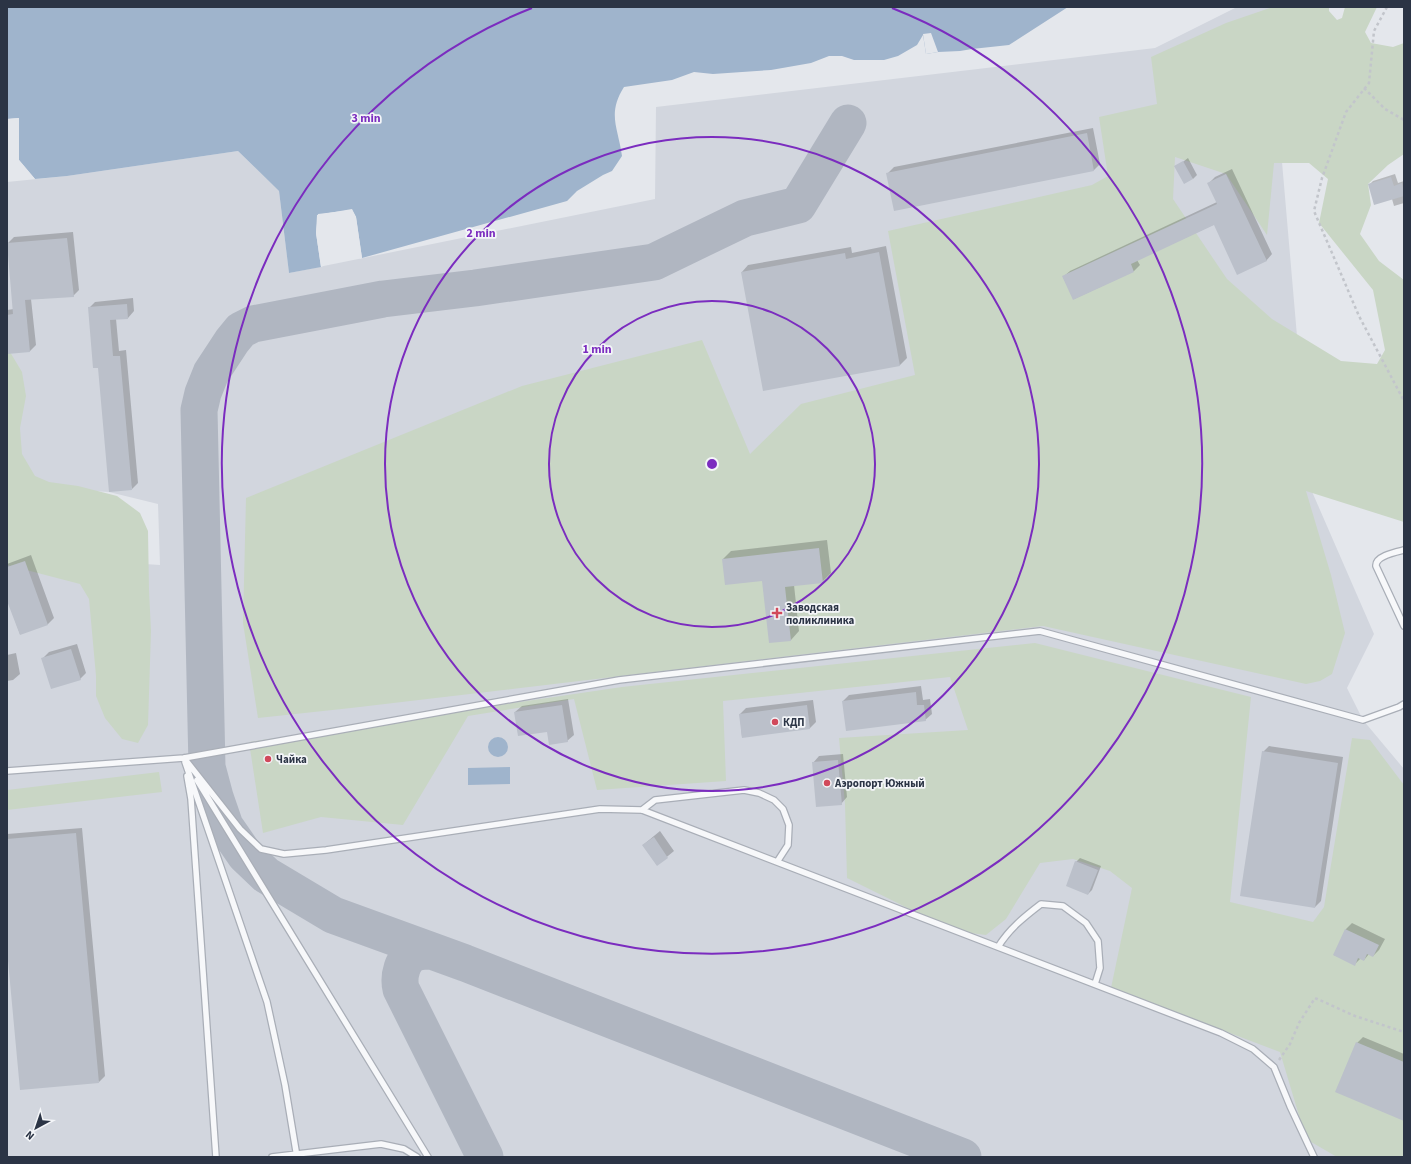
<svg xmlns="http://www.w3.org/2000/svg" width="1411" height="1164" font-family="'Source Sans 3',sans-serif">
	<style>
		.built { fill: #d2d6de }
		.green { fill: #c9d6c5; fill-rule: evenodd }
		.water { fill: #9fb4cc }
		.pier { fill: #e4e7ec }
		.shadow { fill: #0003 }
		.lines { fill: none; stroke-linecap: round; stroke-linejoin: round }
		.taxiway { stroke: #b0b6c1; stroke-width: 37 }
		.building { fill: #bbc0ca }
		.lane-casing { stroke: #a9aeb7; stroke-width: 8 }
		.path { stroke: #c2c5cb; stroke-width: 2.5; stroke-dasharray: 3 3; stroke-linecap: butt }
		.lane { stroke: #f7f8fa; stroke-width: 5.5 }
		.ring { fill: none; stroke: #7b2cbf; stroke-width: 2 }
		.poi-dot { fill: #d1495b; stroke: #f4f6f9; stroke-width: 1.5 }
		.labels { text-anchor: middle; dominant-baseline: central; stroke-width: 3.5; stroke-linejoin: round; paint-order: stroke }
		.poi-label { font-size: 11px; font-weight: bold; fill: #2b3445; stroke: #f4f6f9; text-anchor: start }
		.centre { fill: #7b2cbf; stroke: #f4f6f9; stroke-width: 2 }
		.ring-label { font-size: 12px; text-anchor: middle; font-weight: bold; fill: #7b2cbf; stroke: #f4f6f9; stroke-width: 3.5; stroke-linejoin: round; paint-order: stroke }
	</style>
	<rect width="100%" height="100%" fill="#e4e7ec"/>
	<path class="built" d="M1237,7H1307L1282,162L1310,487L1374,634L1347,688L1363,720L1404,769V1157H7V555L160,565L158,504L109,492L9,486L7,464V182L67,176L238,151L279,191L289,273L655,199L656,107L1155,48Z"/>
	<path class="green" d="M1273,7H1329V11L1337,20L1342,18L1345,7H1377L1365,32L1371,43L1393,47L1404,43V154L1388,165L1368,184L1371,205L1360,234L1379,261L1404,280V522L1306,491L1331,575L1345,633L1332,674L1320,681L1306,684L1043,626L351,708L258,718L243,623L246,498L522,386L702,340L750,454L801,404L915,375L888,231L1092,185L1108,176L1099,117L1157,104L1151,57L1226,23ZM1175,157L1226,174L1267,235L1274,163H1309L1328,179L1319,223L1373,290L1385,350L1377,364L1341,361L1272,319L1227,279L1173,199Z
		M7,347L22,372L26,396L20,428L22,454L35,476L49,482L78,486L117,496L140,513L148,531L149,590L151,631L148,725L138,743L122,739L105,718L96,696V676L89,599L80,584L7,565Z
		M1035,643L1251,697L1230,902L1313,922L1324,907L1352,738L1370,740L1404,785V1157H1337L1306,1139L1280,1052L1111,988L1132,888L1110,871L1073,859L1040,863L1006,919L986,935L954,931L847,878L845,804L839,738L968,730L950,677L723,701L726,781L597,790L574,699L468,716L403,825L321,817L263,833L249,742L622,687Z
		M159,772L162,792L7,810V790Z"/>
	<path class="water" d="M7,7H1068L1009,45L972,49L960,51L938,52L926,54L923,35L917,45L898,56L884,60H854L842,56H829L811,63L771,70L713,74L694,72L672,80L624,87C607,114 618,127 622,156L612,171L603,175L577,191L567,201L362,258L356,217L352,210L318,214L316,233L321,267L289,273L279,191L238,151L67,176L35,179L19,160V118L7,119Z
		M488 747a10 10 0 1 1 20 0a10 10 0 1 1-20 0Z
		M510,767V784L468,785V768Z"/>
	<path class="pier" d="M931,33L938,52L926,54L923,34Z
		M19,118V160L35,179H32L18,161L17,120L7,121V119Z
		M352,209L356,217L362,258L360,259L355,217L351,212L319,216L318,233L323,266L321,267L316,233L317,215Z"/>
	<path class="shadow" d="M1093,128L1100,164L1094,170L895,210L887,174L894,167Z
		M1188,158L1197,175L1193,179L1176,167Z
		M1232,169L1272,254L1266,261L1215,224L1137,260L1140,265L1134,271L1074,299L1063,277L1070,271L1217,202L1209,183L1215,177Z
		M1395,174L1398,183L1404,181V203L1394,206L1392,199L1369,185L1373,181Z
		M73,232L79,290L73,296L31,299L36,345L30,351L7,353V310L14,309L8,243L14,237Z
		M886,246L907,358L900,365L764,390L742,272L748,265L851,247L852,253Z
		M133,298L134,311L128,318L116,319L119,351L126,350L138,483L132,489L99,367L89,308L95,302Z
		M827,540L831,573L822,582L794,585L799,631L791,640L770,642L763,580L723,559L731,551Z
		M31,555L54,618L48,624L20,634L7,598V564Z
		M77,644L86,673L80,679L43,658L49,652Z
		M16,653L20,674L13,680L7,681V655Z
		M921,686L923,700L930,699L932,714L925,720L843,701L849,695Z
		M568,699L574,735L567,741L515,712L522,706Z
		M813,700L816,722L810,728L742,737L740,714L746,708Z
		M1269,746L1343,757L1321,901L1315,907L1263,752Z
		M843,754L847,797L841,804L813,763L819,756Z
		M82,828L105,1076L99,1082L7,939V834Z
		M660,831L674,851L657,865L643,845Z
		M1080,858L1101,866L1092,890L1088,894L1076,862Z
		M1352,923L1385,939L1379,950L1373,956L1369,954L1364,960L1361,958L1355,964L1334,955L1346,929Z
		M1363,1037L1404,1054V1120L1357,1043Z"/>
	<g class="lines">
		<path class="taxiway" d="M848,123L798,205L745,218L654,262L475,288L383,299L253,324L241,330L232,341L211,373L203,393L199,410L207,767L215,797L225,826L245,855L266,875L333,915L465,963L963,1157
			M431,951C426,951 420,951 415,953C402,958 398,977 401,989L485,1157"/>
	</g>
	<path class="building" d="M1087,133L1094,171L894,211L886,173Z
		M1183,161L1193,179L1184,184L1174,166Z
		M1226,174L1267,261L1237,275L1214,225L1131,264L1134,272L1073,300L1062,276L1217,204L1207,183Z
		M1391,177L1394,186L1402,183L1404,196L1374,205L1368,184Z
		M67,238L74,297L25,300L30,352L7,354V315L13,314L7,243Z
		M879,252L900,366L763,391L741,272L845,253L846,259Z
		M127,304L128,319L110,320L113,356H120L132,490L109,492L98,368H93L88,307Z
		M819,548L823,583L785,587L791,641L769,643L762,581L725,585L722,559Z
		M25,561L48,625L20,635L7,601V567Z
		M71,649L81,680L51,689L41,658Z
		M916,692L917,705H924L926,721L846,731L842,701Z
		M562,705L568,742L549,745L547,732L518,736L514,712Z
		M807,705L810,729L742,738L739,714Z
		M1262,751L1338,763L1315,908L1240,896Z
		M838,760L842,805L816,807L812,762Z
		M76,833L99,1083L20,1090L7,950V839Z
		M654,837L668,858L657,866L642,845Z
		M1075,861L1098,870L1088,895L1066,886Z
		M1345,929L1379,945L1373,957L1367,954L1364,961L1358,958L1355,966L1333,955Z
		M1356,1042L1404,1062V1121L1335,1092Z"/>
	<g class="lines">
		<g class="lane-casing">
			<path id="lane" d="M1404,550C1396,552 1375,556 1376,566L1404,626
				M184,758L240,829L261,849L284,854L326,850L600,809L642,810L1221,1033L1253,1049L1274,1067L1290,1106L1314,1157
				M185,762L267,1002L285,1085L297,1157
				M7,771L184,758L619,680L1040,631L1363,720L1399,707L1404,704
				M187,776L191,799L216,1157
				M197,780L428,1157
				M642,810L655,800L744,790L759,793L774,800L783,809L789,825L788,845L777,862
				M998,947C1009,929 1024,917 1041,904L1063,906L1086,923L1098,941L1100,968L1095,984
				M272,1157L381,1144L404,1149L417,1157"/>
		</g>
		<path class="path" d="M1387,7L1374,31L1369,83L1346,112L1322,178L1314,211L1359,316L1404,401
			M1364,88L1385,109L1404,120
			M1279,1060L1290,1044L1299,1023L1315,998L1355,1016L1404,1032"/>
		<use href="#lane" class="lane"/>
	</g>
	<g class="ring">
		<circle cx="712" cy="464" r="163"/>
		<circle cx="712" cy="464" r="327"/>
		<path d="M892 8A490 490 0 1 1 532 8"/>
	</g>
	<g class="poi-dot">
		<path d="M775 607h4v4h4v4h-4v4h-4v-4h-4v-4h4z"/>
		<circle cx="775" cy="722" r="4"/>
		<circle cx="268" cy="759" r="4"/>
		<circle cx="827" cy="783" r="4"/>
	</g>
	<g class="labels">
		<g class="poi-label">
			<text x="786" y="607">Заводская<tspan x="786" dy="13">поликлиника</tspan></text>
			<text x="783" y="722">КДП</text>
			<text x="276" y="759">Чайка</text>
			<text x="835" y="783">Аэропорт Южный</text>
		</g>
	</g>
	<circle cx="712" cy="464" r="6" class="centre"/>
	<g class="ring-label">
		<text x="366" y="122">3 min</text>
		<text x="481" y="237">2 min</text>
		<text x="597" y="353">1 min</text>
	</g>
	<rect width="1411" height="1164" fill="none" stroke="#2b3445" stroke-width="16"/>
	<g transform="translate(36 1128) rotate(220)" stroke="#f4f6f9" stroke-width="3" paint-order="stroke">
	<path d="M0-3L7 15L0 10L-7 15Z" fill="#2b3445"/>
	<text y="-6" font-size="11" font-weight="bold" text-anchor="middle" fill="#2b3445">N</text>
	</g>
</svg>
